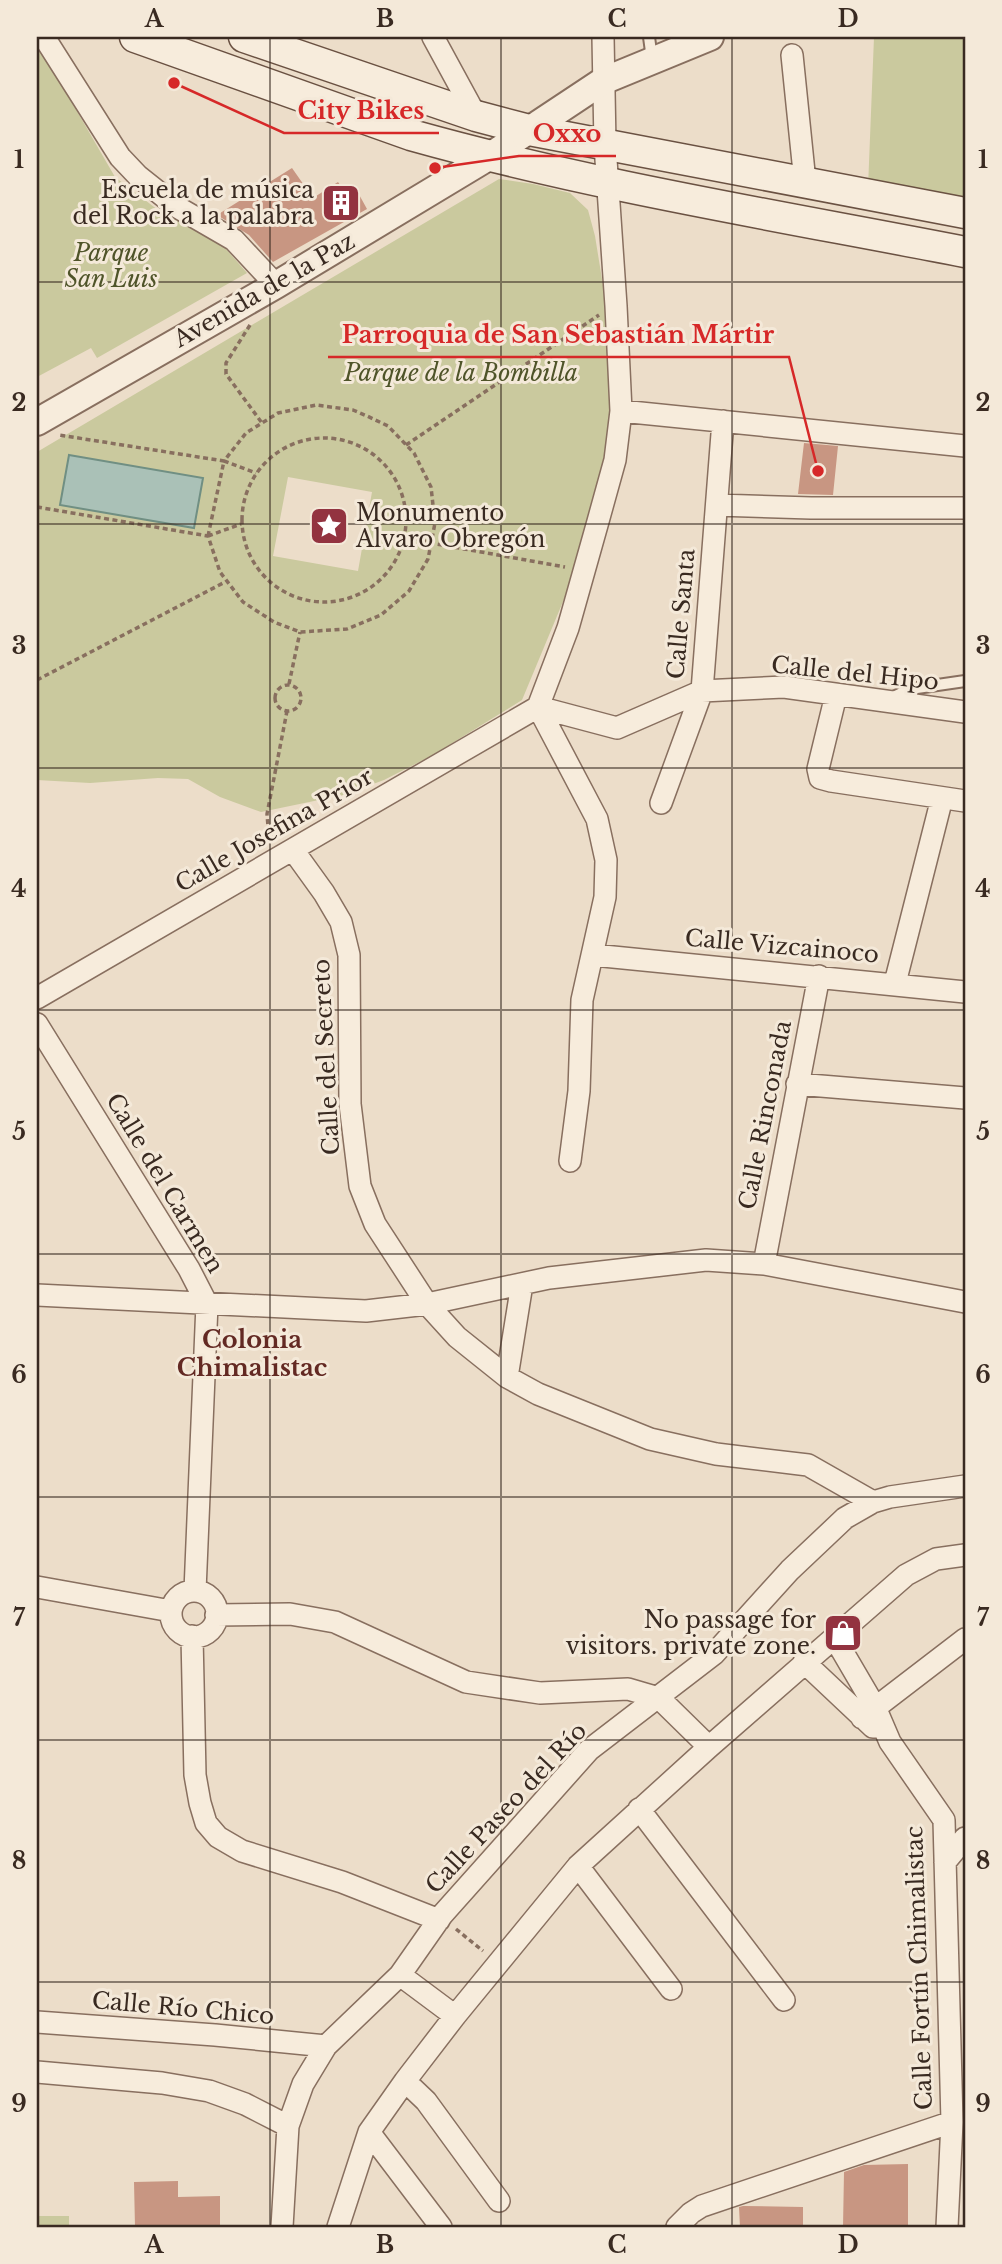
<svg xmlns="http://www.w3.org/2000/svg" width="1002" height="2264" font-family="'Libre Baskerville',serif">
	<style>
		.green { fill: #cac99e; fill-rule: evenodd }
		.water { fill: #aac1b7; stroke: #708f83; stroke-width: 2 }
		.building { fill: #c89682 }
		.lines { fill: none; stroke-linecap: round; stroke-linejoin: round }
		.service-casing { stroke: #886f5f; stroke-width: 14 }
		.minor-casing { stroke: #886f5f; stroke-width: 24 }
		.tertiary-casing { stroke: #886f5f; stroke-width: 30 }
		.secondary-casing { stroke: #6a5142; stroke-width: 33 }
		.path { stroke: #886f5f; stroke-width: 3.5; stroke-dasharray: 5 3.5; stroke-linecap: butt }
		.service { stroke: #f7ecdc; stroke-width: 10 }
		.minor { stroke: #f7ecdc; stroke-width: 21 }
		.tertiary { stroke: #f7ecdc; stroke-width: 26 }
		.secondary { stroke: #f7ecdc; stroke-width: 30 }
		.grid { fill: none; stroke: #392a21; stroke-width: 2; stroke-opacity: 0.55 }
		.labels { text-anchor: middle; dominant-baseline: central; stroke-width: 6; stroke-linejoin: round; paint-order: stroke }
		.poi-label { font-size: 23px; fill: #392a21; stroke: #f4e9d9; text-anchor: end }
		.park-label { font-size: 23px; font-style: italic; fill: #4f5429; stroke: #f4e9d9 }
		.street-label { font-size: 23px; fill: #392a21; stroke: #f4e9d9 }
		.neighbourhood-label { font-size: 24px; font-weight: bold; fill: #632923; stroke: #f4e9d9 }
		.leader { fill: none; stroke: #d62828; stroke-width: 2.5 }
		.callout-dot { fill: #d62828; stroke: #f4e9d9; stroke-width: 2.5 }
		.callout-label { font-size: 24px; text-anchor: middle; font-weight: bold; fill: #d62828; stroke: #f4e9d9; stroke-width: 6; stroke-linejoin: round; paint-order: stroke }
		.neatline { fill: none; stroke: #392a21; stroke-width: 2.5 }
		.grid-label { font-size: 23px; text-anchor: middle; font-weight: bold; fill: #392a21 }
	</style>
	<rect width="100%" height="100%" fill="#ecddc9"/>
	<path class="green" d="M874,37H965V207L868,188Z
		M37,42L115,177L158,210L220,242L247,273L97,358L91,348L37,377Z
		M499,179L533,184L570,193L588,210L595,236L607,310L611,397L610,428L604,462L567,592L522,700L433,755L384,780L343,795L261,812L220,797L188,779L158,778L90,783L37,780V452ZM288,477L372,492L358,571L273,556Z
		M37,2216H69V2227H37Z"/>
	<path class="water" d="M69,455L203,478L194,528L60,505Z"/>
	<path class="building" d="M292,168L313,198L338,182L347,195L356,189L367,209L273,262L249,235L217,215Z
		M804,443L838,446L833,495L798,494Z
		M908,2164V2227H843L844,2172L864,2165Z
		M178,2181V2197L220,2196V2227H135L134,2182Z
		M743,2206L803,2207V2227H740L739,2207Z"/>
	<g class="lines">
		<g class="service-casing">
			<path id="service" d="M649,37L652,59
				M887,700L910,689L965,681"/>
		</g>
		<g class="minor-casing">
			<path id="minor" d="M44,37L120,157L138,176L177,207L234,240L276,285
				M433,37L476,116
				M792,55L805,182
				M621,411L965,446
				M717,505L811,508H965
				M836,695L818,769L820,778L831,781L965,801
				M538,707L568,628L597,525L615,460L621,411L616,306L605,145L603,37
				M538,707L597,819L606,860L605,897L582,1000L579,1091L570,1161
				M538,707L617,728L702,691L784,687L965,712
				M661,803L702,691L723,421
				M293,850L324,893L341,922L349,955L350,1104L360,1186L375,1224L427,1304L457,1337L507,1377L538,1394L650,1439L716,1454L808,1465L873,1502
				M593,955L965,992
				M895,983L942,798
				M37,998L538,707
				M37,1024L189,1269L207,1304L195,1591
				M797,1084L965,1098
				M764,1264L819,976
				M37,1295L366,1311L427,1304L549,1278L706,1260L764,1264L965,1302
				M507,1377L522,1284
				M37,1587L171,1611
				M171 1614a23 23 0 1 1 46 0a23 23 0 1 1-46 0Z
				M216,1615L290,1614L335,1622L466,1682L540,1693L628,1689L645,1694L659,1698L709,1747
				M192,1636L195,1775L200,1803L206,1823L218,1837L242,1851L342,1882L439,1920
				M834,1637L875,1707L890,1742L944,1820L952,2122L947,2227
				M804,1662L873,1727
				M862,1718L965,1639
				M639,1809L784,2000
				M945,1862L965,1838
				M578,1866L671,1989
				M400,1975L455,2016
				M37,2022L215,2035L326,2046
				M37,2072L162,2083L209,2091L245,2104L288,2126
				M405,2081L426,2101L499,2201
				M369,2132L441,2227
				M282,2227L288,2126L303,2084L326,2046L400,1975L442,1915L589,1750L714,1654L790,1570L845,1518L873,1502L890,1497L965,1486
				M338,2227L369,2132L405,2081L455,2016L578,1866L709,1747L906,1575L936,1559L965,1555
				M677,2227L691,2213L702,2206L952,2122"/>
		</g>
		<g class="tertiary-casing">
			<path id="tertiary" d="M37,422L276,285L490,156L603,81L710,37"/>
		</g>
		<g class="secondary-casing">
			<path id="secondary" d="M135,37L411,135C593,186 780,216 965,252
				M244,37L476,116L529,130L965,213"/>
		</g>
		<path class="path" d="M250,325L226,363V374L262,423
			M242 520a82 82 0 1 1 164 0a82 82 0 1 1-164 0Z
			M406,445L599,315
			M37,507L208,536L220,572L243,602L274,622L300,632L347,629L381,615L409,591L428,559L435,523L431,487L414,453L388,426L367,416L353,410L316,405L278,413L246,433L224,461L59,435
			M405,535L431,543L565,567
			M208,536L224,461L256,473
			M208,536L241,524
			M37,680L227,581
			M289,684L300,632
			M275 698a13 13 0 1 1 26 0a13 13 0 1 1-26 0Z
			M277,838L268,826L267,814L287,711
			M456,1929L483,1951"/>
		<use href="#service" class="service"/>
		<use href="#minor" class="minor"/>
		<use href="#tertiary" class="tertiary"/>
		<use href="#secondary" class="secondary"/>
	</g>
	<path class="grid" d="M270,37V2227M501,37V2227M732,37V2227M37,282H965M37,524H965M37,768H965M37,1010H965M37,1254H965M37,1497H965M37,1740H965M37,1982H965"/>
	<defs>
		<g id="building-square" transform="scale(2.0125)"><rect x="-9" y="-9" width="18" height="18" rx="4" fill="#933340" stroke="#f4e9d9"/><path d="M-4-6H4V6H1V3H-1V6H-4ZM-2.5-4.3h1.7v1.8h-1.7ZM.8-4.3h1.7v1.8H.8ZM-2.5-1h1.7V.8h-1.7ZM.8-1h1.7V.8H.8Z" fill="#fff"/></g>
		<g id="sight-square" transform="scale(2.0125)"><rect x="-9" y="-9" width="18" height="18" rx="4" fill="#933340" stroke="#f4e9d9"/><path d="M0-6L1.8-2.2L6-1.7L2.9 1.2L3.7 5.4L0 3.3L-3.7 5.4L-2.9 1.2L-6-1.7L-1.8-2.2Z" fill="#fff"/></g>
		<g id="shop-square" transform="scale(2.0125)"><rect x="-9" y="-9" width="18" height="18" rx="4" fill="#933340" stroke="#f4e9d9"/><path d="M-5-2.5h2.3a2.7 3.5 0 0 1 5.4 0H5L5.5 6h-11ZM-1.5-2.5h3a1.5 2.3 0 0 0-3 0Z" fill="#fff"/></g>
	</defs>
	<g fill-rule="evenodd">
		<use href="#building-square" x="341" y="203"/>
		<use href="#sight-square" x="329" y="526"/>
		<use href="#shop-square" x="843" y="1633"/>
	</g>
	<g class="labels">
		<g class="poi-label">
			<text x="314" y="190">Escuela de música<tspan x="314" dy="26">del Rock a la palabra</tspan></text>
			<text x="356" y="513" text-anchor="start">Monumento<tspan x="356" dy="26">Alvaro Obregón</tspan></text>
			<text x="816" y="1620">No passage for<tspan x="816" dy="26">visitors. private zone.</tspan></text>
		</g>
		<g class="park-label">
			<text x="111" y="253">Parque<tspan x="111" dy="26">San Luis</tspan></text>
			<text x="461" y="373">Parque de la Bombilla</text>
		</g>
		<g class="street-label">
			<text transform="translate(264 290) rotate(-30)">Avenida de la Paz</text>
			<text transform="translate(681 614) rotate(-85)">Calle Santa</text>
			<text transform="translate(855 673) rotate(6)">Calle del Hipo</text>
			<text transform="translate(274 830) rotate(-30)">Calle Josefina Prior</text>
			<text transform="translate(782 946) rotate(5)">Calle Vizcainoco</text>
			<text transform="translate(326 1057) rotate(-93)">Calle del Secreto</text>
			<text transform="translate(765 1115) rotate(-79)">Calle Rinconada</text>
			<text transform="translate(165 1183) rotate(59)">Calle del Carmen</text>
			<text transform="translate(506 1808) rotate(-47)">Calle Paseo del Río</text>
			<text transform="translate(919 1968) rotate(-92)">Calle Fortín Chimalistac</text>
			<text transform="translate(183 2008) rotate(5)">Calle Río Chico</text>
		</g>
		<g class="neighbourhood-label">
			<text x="252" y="1339">Colonia<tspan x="252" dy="28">Chimalistac</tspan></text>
		</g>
	</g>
	<path class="leader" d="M174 83L284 133H439M435 168L519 156H616M818 471L789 357H328"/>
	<g class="callout-dot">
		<circle cx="174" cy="83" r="7"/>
		<circle cx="435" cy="168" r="7"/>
		<circle cx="818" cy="471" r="7"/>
	</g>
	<g class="callout-label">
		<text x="361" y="119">City Bikes</text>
		<text x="567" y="142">Oxxo</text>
		<text x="558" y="343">Parroquia de San Sebastián Mártir</text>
	</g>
	<rect width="1002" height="2264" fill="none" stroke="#f4e9d9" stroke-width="77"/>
	<rect x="38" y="38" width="926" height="2188" class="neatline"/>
	<g class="grid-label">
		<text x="154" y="27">A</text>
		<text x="385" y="27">B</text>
		<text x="617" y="27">C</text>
		<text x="848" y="27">D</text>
		<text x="19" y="168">1</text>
		<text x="983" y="168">1</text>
		<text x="19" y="411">2</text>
		<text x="983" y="411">2</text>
		<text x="19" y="654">3</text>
		<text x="983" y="654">3</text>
		<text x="19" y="897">4</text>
		<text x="983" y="897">4</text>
		<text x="19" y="1140">5</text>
		<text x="983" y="1140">5</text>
		<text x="19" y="1383">6</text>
		<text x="983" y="1383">6</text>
		<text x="19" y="1626">7</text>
		<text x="983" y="1626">7</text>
		<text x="19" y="1869">8</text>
		<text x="983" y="1869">8</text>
		<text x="19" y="2112">9</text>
		<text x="983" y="2112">9</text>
		<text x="154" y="2253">A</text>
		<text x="385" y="2253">B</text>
		<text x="617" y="2253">C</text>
		<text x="848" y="2253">D</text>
	</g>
</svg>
